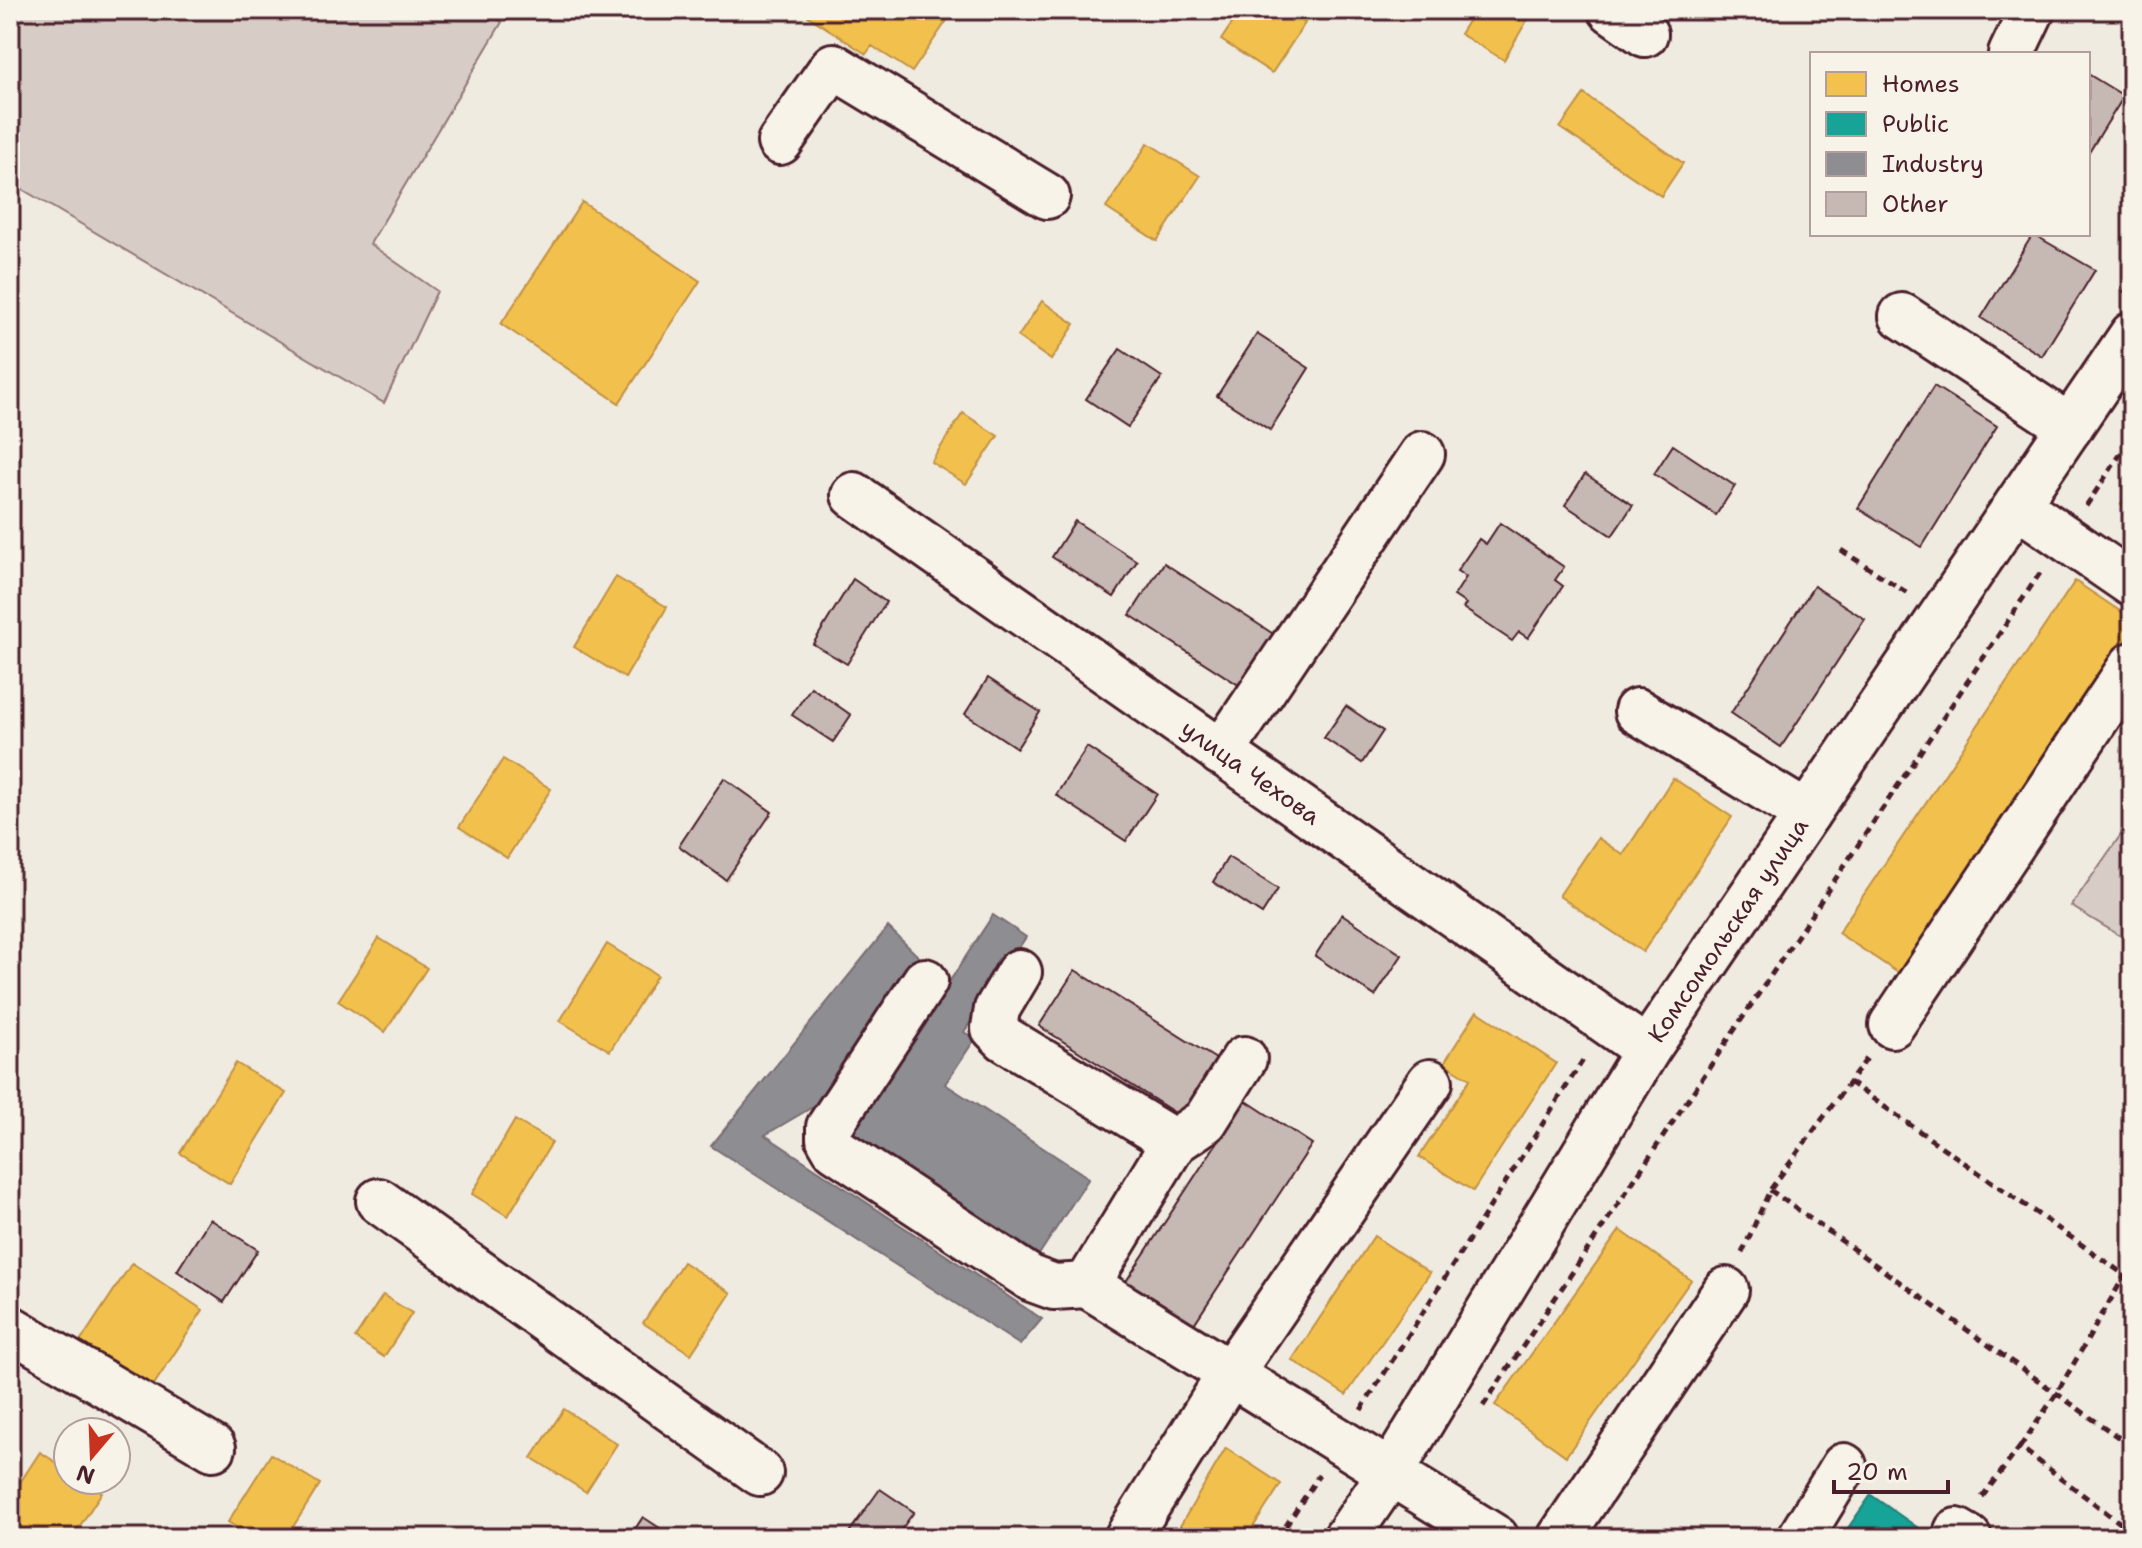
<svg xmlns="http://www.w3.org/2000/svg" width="2142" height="1548" font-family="'Shantell Sans',sans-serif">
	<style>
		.green { fill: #d8cdc6; stroke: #917678; stroke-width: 2 }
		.homes { fill: #f2c14e; stroke: #c09044; stroke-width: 2 }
		.public { fill: #17a398; stroke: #267b77; stroke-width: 2 }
		.industry { fill: #8d8d92; stroke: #796c73; stroke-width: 2 }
		.building { fill: #c6b8b3; stroke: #4a1f2b; stroke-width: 2 }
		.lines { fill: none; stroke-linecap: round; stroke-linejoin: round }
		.minor-casing { stroke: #4a1f2b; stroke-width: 50 }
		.path { stroke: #4a1f2b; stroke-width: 5; stroke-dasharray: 8 6; stroke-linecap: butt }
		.minor { stroke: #f7f3e8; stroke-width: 44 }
		.labels { text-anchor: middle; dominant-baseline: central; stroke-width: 8; stroke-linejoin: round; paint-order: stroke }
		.street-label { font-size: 24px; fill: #4a1f2b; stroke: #f7f3e8 }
	</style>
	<rect width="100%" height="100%" fill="#f0ebe0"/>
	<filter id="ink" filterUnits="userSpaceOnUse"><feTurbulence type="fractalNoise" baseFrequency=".0125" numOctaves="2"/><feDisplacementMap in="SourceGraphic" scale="16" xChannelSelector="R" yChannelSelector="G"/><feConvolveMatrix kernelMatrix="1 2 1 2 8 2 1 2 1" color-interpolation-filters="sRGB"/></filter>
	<g filter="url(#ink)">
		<path class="green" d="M10,10H483L502,22L370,244L437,291L384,403L10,182Z
			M2132,819V943L2071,906Z"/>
		<path class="homes" d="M799,10H954L912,72L872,46L866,54Z
			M1241,10H1285L1305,23L1272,73L1221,40Z
			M1475,10H1533L1504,60L1460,34Z
			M1584,94L1683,163L1661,196L1560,128Z
			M1148,143L1200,176L1157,241L1106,208Z
			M582,202L700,281L619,403L501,324Z
			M1042,301L1075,324L1051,360L1018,337Z
			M963,413L998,436L966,484L931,462Z
			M2132,488V511L2121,504Z
			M616,577L667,607L625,678L574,647Z
			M2075,581L2132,619V630L1900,974L1838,933Z
			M503,759L551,789L507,858L459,827Z
			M1673,778L1732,817L1643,952L1559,896L1598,838L1623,855Z
			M379,938L427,968L385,1032L338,1001Z
			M607,944L657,975L610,1051L560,1021Z
			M1477,1011L1556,1063L1473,1191L1419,1157L1470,1079L1444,1063Z
			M236,1063L286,1093L230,1184L180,1153Z
			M515,1120L552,1142L508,1216L472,1194Z
			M1620,1230L1691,1280L1566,1456L1495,1405Z
			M1374,1236L1430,1273L1346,1395L1292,1360Z
			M683,1262L731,1293L691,1354L643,1323Z
			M132,1263L203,1310L151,1389L80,1342Z
			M383,1295L412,1313L384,1357L355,1338Z
			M564,1409L617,1444L586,1492L532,1458Z
			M1226,1448L1281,1484L1246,1538H1173Z
			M40,1452L68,1470V1480H83L102,1492L72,1538L10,1537V1498Z
			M271,1454L320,1484L286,1538H253L228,1522Z"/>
		<path class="public" d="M1871,1495L1924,1532L1920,1538H1841Z"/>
		<path class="industry" d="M993,915L1026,937L964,1032L975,1039L945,1084L1089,1178L1038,1256L851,1132Z
			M888,927L922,960L821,1102L765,1135L1042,1319L1020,1345L711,1146Z"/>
		<path class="building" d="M2088,74L2124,96L2088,154Z
			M2033,234L2095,270L2042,356L1981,318Z
			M1257,334L1309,368L1270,430L1217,396Z
			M1120,349L1162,377L1128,427L1086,399Z
			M1934,386L1997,426L1922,547L1858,508Z
			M1673,445L1735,486L1716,515L1654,474Z
			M1585,474L1633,505L1612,536L1565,505Z
			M1075,521L1137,561L1114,597L1052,557Z
			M1500,523L1564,567L1555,580L1563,586L1528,638L1519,632L1512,641L1463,608L1466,604L1454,596L1466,577L1457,571L1479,539L1486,544Z
			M1164,563L1278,637L1245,689L1130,615Z
			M853,579L886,602L847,664L813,644Z
			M1814,586L1865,619L1781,747L1731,713Z
			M988,678L1040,712L1017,748L965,714Z
			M811,687L851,715L833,742L792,715Z
			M1346,706L1383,731L1362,763L1324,738Z
			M1087,747L1157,794L1126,841L1056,795Z
			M724,778L772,812L726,880L679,846Z
			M1228,857L1278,889L1262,914L1213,882Z
			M1342,914L1402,955L1375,996L1315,956Z
			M1075,970L1216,1059L1180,1116L1039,1026Z
			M1245,1100L1312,1144L1192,1327L1125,1283Z
			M210,1219L258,1250L224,1302L177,1271Z
			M880,1489L914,1512L895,1538H845Z
			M643,1517L675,1538H629Z"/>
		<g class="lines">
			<g class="minor-casing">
				<g id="minor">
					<path d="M1611,10L1645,34"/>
					<path d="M2011,54L2032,10"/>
					<path d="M780,142L833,66L1047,196"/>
					<path d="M1902,316L2070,427"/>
					<path id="s1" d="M854,495L1647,1050"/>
					<path d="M2017,505L2132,584"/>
					<path d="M1637,711L1807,814"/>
					<path d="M1221,753L1422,454"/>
					<path d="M1019,972L997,1009L994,1028L1005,1039L1174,1142L1087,1285L1496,1538"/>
					<path d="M925,981L829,1127V1139L835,1149L1032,1279L1054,1287L1087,1285"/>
					<path d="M1892,1025L2132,665"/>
					<path d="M1174,1142L1205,1121L1244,1059"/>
					<path d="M379,1201L760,1473"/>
					<path d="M10,1328L213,1448"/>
					<path d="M1957,1531L1969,1538"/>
					<path d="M1127,1538L1230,1374L1430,1082"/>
					<path id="s2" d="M1346,1538L1391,1472L1647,1050L2132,335"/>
					<path d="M1560,1538L1726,1290"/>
					<path d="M1800,1538L1844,1466"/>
				</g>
			</g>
			<path class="path" d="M2124,294L2132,282
				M2086,506L2132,437
				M1841,550L1909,594
				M1849,1082L2132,1280
				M1770,1190L2132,1447
				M1742,1253L1770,1190L1868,1057
				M1483,1406L2042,570
				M1361,1410L1585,1057
				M2020,1447L2055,1396L2125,1275
				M1982,1497L2020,1447L2132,1532
				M1278,1538L1319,1475"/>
			<use href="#minor" class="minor"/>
		</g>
	</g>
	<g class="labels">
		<g class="street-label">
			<text stroke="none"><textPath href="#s1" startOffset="484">улица Чехова</textPath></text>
			<text stroke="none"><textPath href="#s2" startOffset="718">Комсомольская улица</textPath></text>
		</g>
	</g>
	<rect width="2142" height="1548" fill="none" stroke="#f7f3e8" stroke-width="40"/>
	<rect x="20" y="20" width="2102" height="1508" fill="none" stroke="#4a1f2b" stroke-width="3" filter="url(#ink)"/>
	<rect x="1810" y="52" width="280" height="184" fill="#f7f3e8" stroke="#b29e9c" stroke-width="2"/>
	<rect x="1826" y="72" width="40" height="24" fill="#f2c14e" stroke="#b29e9c" stroke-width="2"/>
	<text x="1882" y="92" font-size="24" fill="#4a1f2b">Homes</text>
	<rect x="1826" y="112" width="40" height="24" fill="#17a398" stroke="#b29e9c" stroke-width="2"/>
	<text x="1882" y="132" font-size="24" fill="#4a1f2b">Public</text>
	<rect x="1826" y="152" width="40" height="24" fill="#8d8d92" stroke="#b29e9c" stroke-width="2"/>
	<text x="1882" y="172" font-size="24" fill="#4a1f2b">Industry</text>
	<rect x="1826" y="192" width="40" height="24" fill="#c6b8b3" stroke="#b29e9c" stroke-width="2"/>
	<text x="1882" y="212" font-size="24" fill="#4a1f2b">Other</text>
	<g transform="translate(92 1456) rotate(199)"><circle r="38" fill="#f7f3e8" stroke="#b29e9c" stroke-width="2"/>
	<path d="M0-6L14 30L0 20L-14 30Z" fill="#c8321e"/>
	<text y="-12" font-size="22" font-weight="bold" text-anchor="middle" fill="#4a1f2b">N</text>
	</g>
	<path d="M1834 1480v12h114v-12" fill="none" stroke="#4a1f2b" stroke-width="4"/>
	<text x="1846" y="1480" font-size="24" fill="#4a1f2b" stroke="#f7f3e8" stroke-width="6" paint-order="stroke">20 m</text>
</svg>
